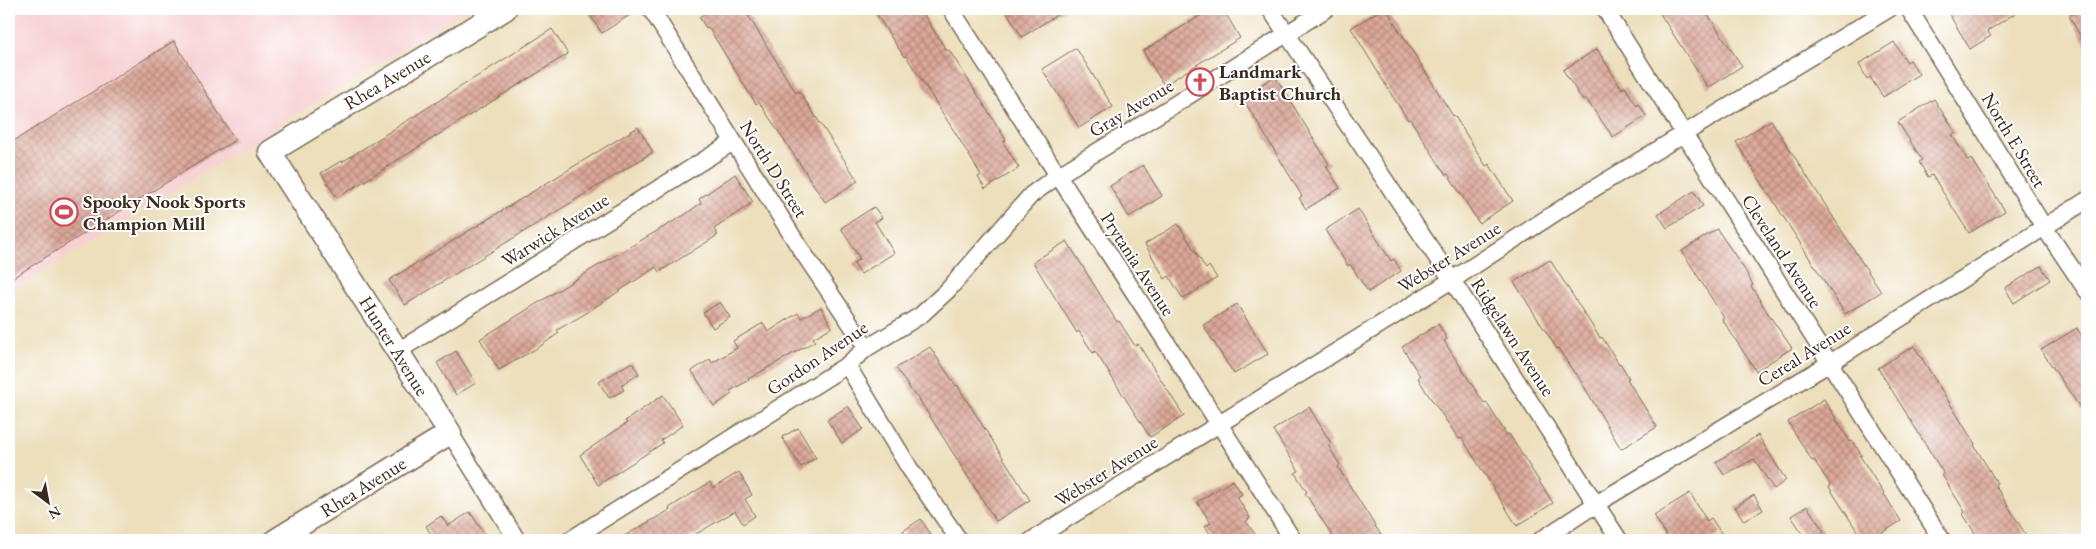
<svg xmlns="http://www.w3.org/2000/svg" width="2096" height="549" font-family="'EB Garamond',serif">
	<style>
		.built { fill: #f7cfd1 }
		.building { fill: url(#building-cross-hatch) }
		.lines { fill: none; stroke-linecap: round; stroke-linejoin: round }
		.street-casing { stroke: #796955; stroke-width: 19 }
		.secondary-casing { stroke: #796955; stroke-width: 25 }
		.street { stroke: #fff; stroke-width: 16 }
		.secondary { stroke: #fff; stroke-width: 22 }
		.labels { text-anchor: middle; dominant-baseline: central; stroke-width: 4; stroke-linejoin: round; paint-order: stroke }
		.poi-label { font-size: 19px; font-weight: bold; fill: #3b2a1e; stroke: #fff; text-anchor: start }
		.street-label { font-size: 19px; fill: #3b2a1e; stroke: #fff }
	</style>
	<defs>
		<pattern id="building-cross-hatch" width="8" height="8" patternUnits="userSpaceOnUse" patternTransform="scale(1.25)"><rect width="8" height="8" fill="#dba799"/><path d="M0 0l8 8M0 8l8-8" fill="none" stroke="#b3887c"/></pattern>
	</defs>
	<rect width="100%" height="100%" fill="#fff"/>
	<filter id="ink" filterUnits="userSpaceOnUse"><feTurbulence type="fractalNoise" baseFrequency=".02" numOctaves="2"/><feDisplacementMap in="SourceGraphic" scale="10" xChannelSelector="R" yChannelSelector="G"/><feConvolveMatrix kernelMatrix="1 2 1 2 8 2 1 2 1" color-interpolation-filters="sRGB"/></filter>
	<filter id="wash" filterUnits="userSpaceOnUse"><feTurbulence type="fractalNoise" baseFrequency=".0096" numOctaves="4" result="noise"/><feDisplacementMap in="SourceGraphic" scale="20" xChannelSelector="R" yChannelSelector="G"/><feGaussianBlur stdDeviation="1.12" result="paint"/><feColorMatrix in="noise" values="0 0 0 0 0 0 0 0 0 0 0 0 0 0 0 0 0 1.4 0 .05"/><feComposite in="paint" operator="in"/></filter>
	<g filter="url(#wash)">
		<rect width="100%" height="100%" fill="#eddfbc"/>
		<path class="built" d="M9,9H467L9,293Z"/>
		<g id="blocks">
			<path class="building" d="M586,9H639L602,33Z
				M712,9H744L796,93L799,91L858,181L825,202L759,102L756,104L708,27L706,28L699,17Z
				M873,9H920L947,51L949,50L983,103L1006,140L1003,142L1019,168L985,189L978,177L981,175L956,134L906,56L904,57Z
				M1005,9H1066L1022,37Z
				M1211,9H1223L1240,38L1164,85L1143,51Z
				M1382,9H1386L1453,116L1454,115L1486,166L1489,164L1513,201L1479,223L1448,174L1446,175L1410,119L1408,120L1393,97L1351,28Z
				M1657,9H1704L1742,66L1708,88Z
				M1958,9H2022L1987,31L1991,36L1970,49L1949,14Z
				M2080,9H2087V47L2069,16Z
				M552,29L568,54L337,198L321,173L341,161L342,162Z
				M174,41L235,140L9,280V144Z
				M1894,42L1907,62L1910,60L1919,74L1883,97L1870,77L1867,79L1859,64Z
				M1076,48L1113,107L1079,128L1042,69Z
				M1597,49L1622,89L1625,87L1637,106L1639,104L1646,116L1613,137L1586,99L1583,101L1563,70Z
				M1275,76L1329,164L1326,166L1340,188L1306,209L1299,198L1302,196L1242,97Z
				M1934,99L1956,133L1952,135L1968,161L1972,159L2005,211L1969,233L1932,175L1928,177L1919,162L1922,160L1898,122Z
				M1771,120L1881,292L1845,314L1736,142Z
				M638,127L653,152L405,305L389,280Z
				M1143,165L1162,196L1129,217L1110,186Z
				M735,174L753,202L714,229L718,235L659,272L656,267L583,315L557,330L559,333L539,347L499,370L480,339L594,268L686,214L701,203L699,199Z
				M1694,191L1703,206L1667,228L1658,214Z
				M874,207L882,218L875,222L894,253L861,274L853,263L860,259L841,228Z
				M1358,209L1391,261L1394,259L1401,271L1368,292L1350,264L1348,266L1325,230Z
				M1178,224L1206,269L1209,266L1217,278L1183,299L1169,276L1165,279L1145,244Z
				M1717,229L1745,270L1753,285L1751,286L1771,318L1792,348L1756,371L1722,319L1724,318L1682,251Z
				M1067,241L1117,322L1119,321L1135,346L1138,344L1184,416L1150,437L1095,351L1093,353L1079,331L1077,333L1033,262Z
				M1550,260L1600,338L1602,337L1619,364L1620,363L1629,378L1627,379L1657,427L1621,449L1576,373L1575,374L1558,348L1557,349L1514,282Z
				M2041,266L2050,280L2014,303L2005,288Z
				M720,302L730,317L713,328L703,313Z
				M1237,304L1268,354L1234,374L1203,325Z
				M821,307L832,327L813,338L815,341L748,379L749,380L730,391L732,394L714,406L692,371L710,359L712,363L737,348L733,341L763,323L768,332L798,313L801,318Z
				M1438,324L1447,339L1444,341L1469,380L1484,403L1486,402L1507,435L1509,434L1553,503L1517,526L1462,438L1459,439L1427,393L1418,378L1420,376L1402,347Z
				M2077,328L2087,345V418L2041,350Z
				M1914,346L1975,444L1974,445L1997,483L1995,485L2029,540H1979L1963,514L1965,512L1942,475L1944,474L1878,368Z
				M930,347L956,386L957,385L1030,500L996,521L917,396H915L896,368Z
				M456,351L476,383L456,395L437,363Z
				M632,362L639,374L621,385L624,390L609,398L599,382Z
				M663,395L683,425L661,440L663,443L598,485L580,455L627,423L625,421Z
				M1824,399L1850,442L1852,441L1862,455L1860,456L1901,521L1870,540H1863L1829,487L1831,486L1814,460L1812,461L1788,422Z
				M848,406L863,429L842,443L827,420Z
				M1309,407L1331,443L1328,445L1340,465L1338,467L1384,540H1335L1305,493L1307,492L1295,473L1299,471L1273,430Z
				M798,428L816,458L801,467L782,437Z
				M1758,435L1786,480L1774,489L1754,459L1724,475L1716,462Z
				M739,472L752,495L745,499L755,516L743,524L735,511L686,540H617L670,510L669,508L710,482L713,488Z
				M1233,480L1242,494L1237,497L1250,518L1246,521L1259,540H1214L1205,526L1211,523L1197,502Z
				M1690,493L1707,521L1711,518L1721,533L1709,540H1669L1654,515Z
				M1754,495L1763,510L1744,521L1735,507Z
				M1807,506L1824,532L1812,540H1807L1791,516Z
				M470,512L488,540H427L432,536L426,526L441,516L448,526Z
				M921,519L934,540H909L903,531Z"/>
		</g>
	</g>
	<g filter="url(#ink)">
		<use href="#blocks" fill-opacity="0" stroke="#796955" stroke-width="1"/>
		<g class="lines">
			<g class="street-casing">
				<path id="street" d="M651,9L798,245L867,348
					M951,9C1064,187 1181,362 1293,540
					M1270,9L1452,280L1619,540
					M1605,9L1942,540
					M1909,9L2044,227L2087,291
					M398,351L733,142
					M847,365L910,469L959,540
					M450,433L517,540
					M570,540L847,365L867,348L921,315L948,290L1031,195L1057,176L1169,108L1326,9
					M1032,540L1452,280L1575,200L1889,9
					M1541,540L1596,504L1830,363L2087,200"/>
			</g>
			<g class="secondary-casing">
				<path id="secondary" d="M276,540L450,433L270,152L505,9"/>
			</g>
			<use href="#street" class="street"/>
			<use href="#secondary" class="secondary"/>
		</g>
	</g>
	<defs>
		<g id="church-ring" transform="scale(1.4375)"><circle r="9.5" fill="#fff" stroke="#d1495b" stroke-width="1.5"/><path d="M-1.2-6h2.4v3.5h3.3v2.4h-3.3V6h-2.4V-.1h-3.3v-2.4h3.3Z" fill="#d1495b"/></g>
		<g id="stadium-ring" transform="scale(1.4375)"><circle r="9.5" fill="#fff" stroke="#d1495b" stroke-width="1.5"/><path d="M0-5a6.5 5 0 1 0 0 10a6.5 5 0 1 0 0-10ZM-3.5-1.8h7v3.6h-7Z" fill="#d1495b"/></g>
	</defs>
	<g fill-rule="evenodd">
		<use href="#church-ring" x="1200" y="82"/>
		<use href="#stadium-ring" x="64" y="212"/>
	</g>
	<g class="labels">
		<g class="poi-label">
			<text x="1219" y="71">Landmark<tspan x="1219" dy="22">Baptist Church</tspan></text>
			<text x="83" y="201">Spooky Nook Sports<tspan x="83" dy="22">Champion Mill</tspan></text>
		</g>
		<g class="street-label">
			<text transform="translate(387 80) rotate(-31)">Rhea Avenue</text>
			<text transform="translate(1131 108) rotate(-31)">Gray Avenue</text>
			<text transform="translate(2014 140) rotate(59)">North E Street</text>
			<text transform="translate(774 169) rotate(58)">North D Street</text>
			<text transform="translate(555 230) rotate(-32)">Warwick Avenue</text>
			<text transform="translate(1782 251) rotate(57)">Cleveland Avenue</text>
			<text transform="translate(1449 257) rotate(-32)">Webster Avenue</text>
			<text transform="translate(1138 264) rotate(57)">Prytania Avenue</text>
			<text transform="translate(1513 337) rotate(57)">Ridgelawn Avenue</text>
			<text transform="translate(394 346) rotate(58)">Hunter Avenue</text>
			<text transform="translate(1804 354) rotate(-32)">Cereal Avenue</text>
			<text transform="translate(817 358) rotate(-34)">Gordon Avenue</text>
			<text transform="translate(1106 471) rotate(-32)">Webster Avenue</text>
			<text transform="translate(363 487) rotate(-32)">Rhea Avenue</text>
		</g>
	</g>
	<rect width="2096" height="549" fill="none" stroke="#fff" stroke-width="30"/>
	<g transform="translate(48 502) rotate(148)" stroke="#ffffff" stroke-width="4" paint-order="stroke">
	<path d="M0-4L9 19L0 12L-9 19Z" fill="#3b2a1e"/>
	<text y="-8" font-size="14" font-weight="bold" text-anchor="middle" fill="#3b2a1e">N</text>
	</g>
</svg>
